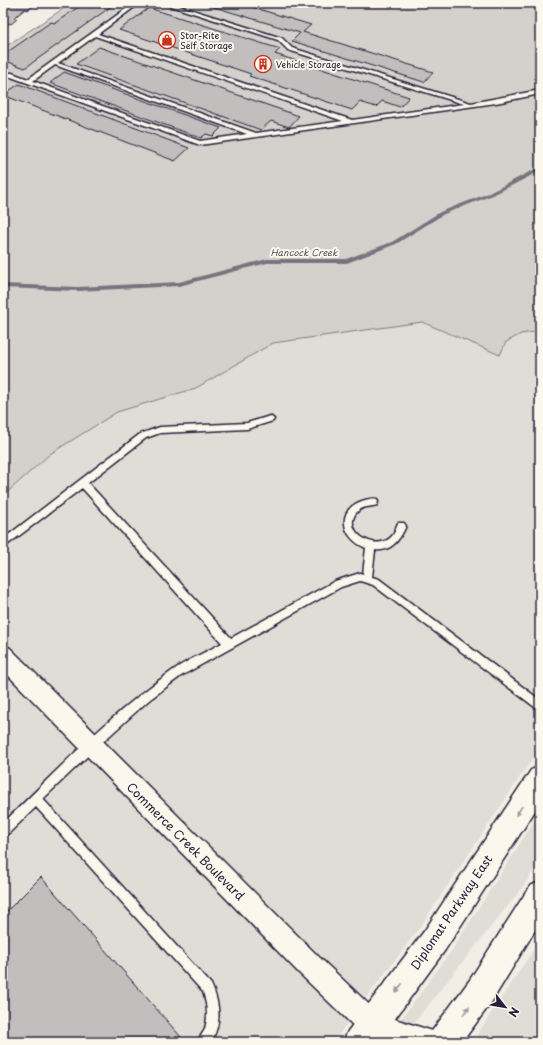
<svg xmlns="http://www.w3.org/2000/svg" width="543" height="1045" font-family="'Playpen Sans',sans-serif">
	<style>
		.built { fill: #e0dcd6 }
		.green { fill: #d4d1cc; stroke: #7b7a84 }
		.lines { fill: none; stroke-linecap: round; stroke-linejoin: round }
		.stream { fill: #76747f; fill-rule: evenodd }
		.building { fill: #c2bebe; stroke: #22223b }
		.service-casing { stroke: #22223b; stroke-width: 3 }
		.minor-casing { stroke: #22223b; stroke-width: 3 }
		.secondary-casing { stroke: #22223b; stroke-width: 3 }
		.service { fill: #fbf7ec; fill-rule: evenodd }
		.minor { fill: #fbf7ec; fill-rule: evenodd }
		.secondary { fill: #fbf7ec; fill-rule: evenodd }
		.oneway { fill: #99979c }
		.labels { text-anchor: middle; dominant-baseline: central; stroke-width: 4; stroke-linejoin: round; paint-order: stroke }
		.far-poi-label { font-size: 9px; fill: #22223b; stroke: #fbf7ec; text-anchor: start }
		.far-water-label { font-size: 9px; font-style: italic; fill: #535263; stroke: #fbf7ec }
		.near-street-label { font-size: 12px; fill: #22223b; stroke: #fbf7ec }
	</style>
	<rect width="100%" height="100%" fill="#f2eee5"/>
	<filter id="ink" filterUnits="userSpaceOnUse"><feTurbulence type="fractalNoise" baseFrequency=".025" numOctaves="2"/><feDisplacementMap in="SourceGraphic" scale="8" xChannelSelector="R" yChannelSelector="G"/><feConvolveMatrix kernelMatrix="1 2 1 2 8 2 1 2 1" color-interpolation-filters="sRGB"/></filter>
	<g filter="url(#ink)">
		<path class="built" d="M422,322L499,354L505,342L521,334L540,331V747L420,927L333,1042H3V496L50,454L117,412L196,388L273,343Z
			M540,812V861L522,888L405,1034L384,1042L450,953Z
			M540,940V1042H472Z"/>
		<path class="green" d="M72,3H540V331L521,334L506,342L500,355L422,322L273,343L196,388L117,412L50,454L3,496V48Z"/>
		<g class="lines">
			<path class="stream" d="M535,169L540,170V174L536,173L493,195L444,214L396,244L347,263H267L179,286L78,291L3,288V284L78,287L179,282L267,259H346L392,242L440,212L489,193Z"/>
		</g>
		<path class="building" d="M6,3H36L28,10L25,9L14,18L17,19L11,24L9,23L3,30V4Z
			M84,3H116L25,68L3,60V55L51,22L55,23Z
			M201,3H239L311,25L303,32L433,72L424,82L292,41L300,33Z
			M149,8L280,49L275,54L409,97L400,107L382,101L376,107L360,102L352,110L249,76L251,74L119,30Z
			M99,47L299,116L289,127L271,121L261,130L76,64Z
			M64,72L221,128L213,136L206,134L201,138L50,83Z
			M19,84L189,148L175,161L3,95Z
			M41,877L181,1037L178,1042H3V915Z"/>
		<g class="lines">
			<g class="service-casing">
				<path id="service" d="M134,3H140L98,34L352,120L464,104L288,50L278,40L161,3H170L282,38L292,48L471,103L540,90V94L496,103L200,145L11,77H3V73H12L28,79ZM95,36L343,121L256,133L58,63ZM55,65L247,134L200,141L33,81Z
					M270,416L274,419L273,421L247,429L160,433L146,438L88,483L231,638L335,581L360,573L363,574L366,548C341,538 335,508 365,500C369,499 373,498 377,499L378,502L377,505C371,507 365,506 359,510C338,528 376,556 393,535C395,532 396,527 398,523H404L406,526C400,539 392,552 375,550L372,577L379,579L540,700V711L373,585L360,581L341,587L181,676L149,700L96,748L43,799L211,984C220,1004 222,1022 211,1042H198C199,1038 202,1034 204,1031C209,1019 207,1004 203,992L36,807L7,835L3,837V823C57,771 110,714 172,671C187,660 206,652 222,643L82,488L3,548V539L140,434L160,427L247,423Z"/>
			</g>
			<g class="minor-casing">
				<path id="minor" d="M3,645L10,648L317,955L379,1014L439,1033L443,1042H384L362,1034L299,973L3,670Z"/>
			</g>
			<g class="secondary-casing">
				<path id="secondary" d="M540,766V803L445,950L378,1042H343L348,1031L425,930L531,770Z
					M540,882V922L491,1003L462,1042H427L432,1031L469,981L530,886Z"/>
			</g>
			<use href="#service" class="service"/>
			<use href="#minor" class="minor"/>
			<use href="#secondary" class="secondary"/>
		</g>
		<defs><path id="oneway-solid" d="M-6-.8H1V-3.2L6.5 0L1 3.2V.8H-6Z"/></defs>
		<g class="oneway">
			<use href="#oneway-solid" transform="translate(519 811) rotate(123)"/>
			<use href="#oneway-solid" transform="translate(399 988) rotate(127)"/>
			<use href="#oneway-solid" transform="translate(466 1011) rotate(-54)"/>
		</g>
	</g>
	<defs>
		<g id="shop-ring" transform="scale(0.9)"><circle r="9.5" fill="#fbf7ec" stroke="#c8321e" stroke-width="1.5"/><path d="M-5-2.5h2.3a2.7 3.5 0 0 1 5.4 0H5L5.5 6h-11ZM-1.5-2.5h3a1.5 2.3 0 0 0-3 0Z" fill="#c8321e"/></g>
		<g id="building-ring" transform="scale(0.9)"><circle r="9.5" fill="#fbf7ec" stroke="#c8321e" stroke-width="1.5"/><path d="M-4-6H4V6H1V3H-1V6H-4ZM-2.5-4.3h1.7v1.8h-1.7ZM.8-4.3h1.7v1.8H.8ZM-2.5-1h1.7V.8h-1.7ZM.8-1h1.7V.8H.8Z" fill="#c8321e"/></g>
	</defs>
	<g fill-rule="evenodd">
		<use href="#shop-ring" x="167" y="40"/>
		<use href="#building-ring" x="263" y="64"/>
	</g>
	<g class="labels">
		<g class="far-poi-label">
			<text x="180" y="35">Stor-Rite<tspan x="180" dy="10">Self Storage</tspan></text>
			<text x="276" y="64">Vehicle Storage</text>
		</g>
		<g class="far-water-label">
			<text x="304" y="252">Hancock Creek</text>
		</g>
		<g class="near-street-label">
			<text transform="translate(186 841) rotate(45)">Commerce Creek Boulevard</text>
			<text transform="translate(451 912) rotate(-56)">Diplomat Parkway East</text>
		</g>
	</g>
	<rect width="543" height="1045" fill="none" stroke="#fbf7ec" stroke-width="16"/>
	<rect x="8" y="8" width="527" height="1029" fill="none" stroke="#22223b" stroke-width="1.5" filter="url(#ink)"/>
	<g transform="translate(505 1007) rotate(121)" stroke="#fbf7ec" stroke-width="3" paint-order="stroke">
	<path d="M0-3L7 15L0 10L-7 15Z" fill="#22223b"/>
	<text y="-6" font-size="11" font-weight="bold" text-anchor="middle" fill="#22223b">N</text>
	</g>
</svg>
